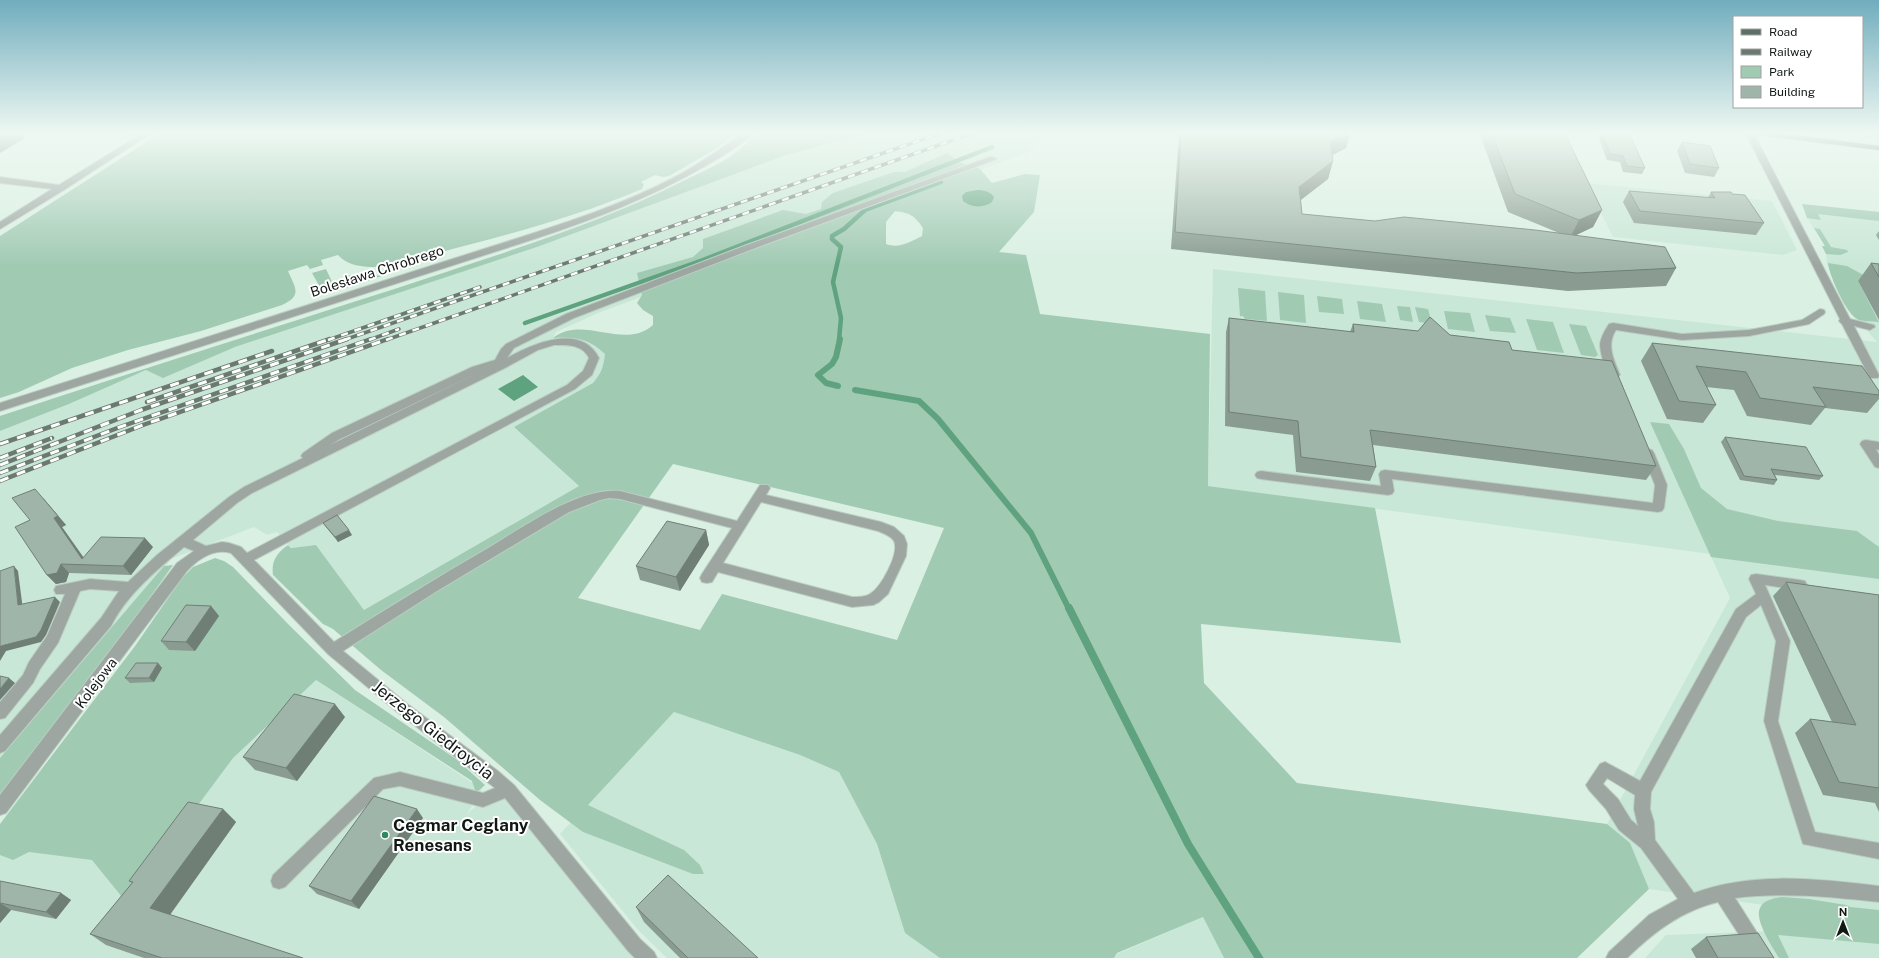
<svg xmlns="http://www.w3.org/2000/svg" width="1879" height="958" font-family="'Public Sans',sans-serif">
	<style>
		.built { fill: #c9e7d6 }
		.green { fill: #a1cab3; fill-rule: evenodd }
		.water { fill: #5fa27f }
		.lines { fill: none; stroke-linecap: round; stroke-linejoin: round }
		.stream-far2 { stroke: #5fa27f; stroke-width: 4.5 }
		.stream-far1 { stroke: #5fa27f; stroke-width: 6 }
		.stream { stroke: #5fa27f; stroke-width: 8 }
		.minor-casing { stroke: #bacdc2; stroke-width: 2 }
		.major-casing { stroke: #bacdc2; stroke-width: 2 }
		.minor { fill: #9da6a1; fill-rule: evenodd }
		.major { fill: #5e6f65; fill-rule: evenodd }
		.rail-far1-casing { stroke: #6b7971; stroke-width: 3.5 }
		.rail-casing { stroke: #6b7971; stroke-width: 4.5 }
		.rail-far1 { stroke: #fff; stroke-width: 2.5; stroke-dasharray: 7; stroke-linecap: butt }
		.rail { stroke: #fff; stroke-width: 3; stroke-dasharray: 9; stroke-linecap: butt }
		.wall { fill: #8a9c91 }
		.shaded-wall { fill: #707f76 }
		.building { fill: #a0b5a9; stroke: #707f76 }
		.poi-dot { fill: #2d8960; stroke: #fff; stroke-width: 1.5 }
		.labels { text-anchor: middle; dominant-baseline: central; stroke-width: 4; stroke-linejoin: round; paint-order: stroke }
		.street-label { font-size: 14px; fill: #101814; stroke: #fff }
		.near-street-label { font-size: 17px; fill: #101814; stroke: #fff }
		.near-poi-label { font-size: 17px; font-weight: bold; fill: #101814; stroke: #fff; text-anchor: start }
	</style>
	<rect width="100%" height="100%" fill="#daf0e3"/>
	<path class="built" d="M873,132H1046L1029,152L598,313L556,332L553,338H578L596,346L605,354L604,365L600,375L593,383L582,390L514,427L579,486L364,610L316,545L291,548L277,532L267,535L254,527L171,559L0,758V431L69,404L146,370L235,347L537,247L786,155Z
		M1815,132H1879V140Z
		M1586,183L1772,201L1797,250L1783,255L1613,237Z
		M1802,204L1879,212V958H1645L1666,935L1776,931L1807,911L1649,889L1607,824L1730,598L1710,554L1208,486L1213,269L1877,342L1843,303L1827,264L1826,254L1822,246H1825L1807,218Z
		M293,665L482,789L467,814L483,800L508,790L648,958H0V832Z
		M674,712L800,755L839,772L877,844L905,933L940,958H667L639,931L560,834Z
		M1203,917L1224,958H1114L1117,954Z"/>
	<path class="green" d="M162,132H738L714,150L669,176L663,177L655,175L641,182L644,184L642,189C583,214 522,231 460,247C433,254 405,265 377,267C363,267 348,266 338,255L321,260L323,265L310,269L307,265L288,271C295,288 303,295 282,305L201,331L128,350L72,368L19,392L0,398V236Z
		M760,132H873L786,155L537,247L235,347L163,378L146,370L69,404L0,431V416C146,367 294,322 440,274C521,247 604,221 681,182C697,174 716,166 731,156C741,149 750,140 760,132Z
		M947,153L961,163L980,169L992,183L1025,174L1040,175L1034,212L999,252L1026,255L1040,314L1210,334L1208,486L1375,508L1401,643L1201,624L1204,683L1297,783L1607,824L1630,843L1649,889L1577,958H1224L1203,917L1117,953L1114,958H940L905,933L877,844L839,772L800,755L674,712L588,805L684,850L700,865L704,874H693L583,832L540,800L444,717L381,670L333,629L323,624L273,575C271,561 277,553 288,545L291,548L316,545L364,610L579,486L514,427L593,383C602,372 603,368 605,354C588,338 575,337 553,338C583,314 624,351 653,325V316L643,310L637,303L642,295L637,273L693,257L703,248V239L783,210L806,214L821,209L822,202L833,193L894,172H905ZM895,211C910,213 914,215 923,228L922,236C910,242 899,249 886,244V222ZM673,464L944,528L897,640L722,594L700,630L578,598Z
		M1802,204L1879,212V221L1818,214L1821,220L1807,218Z
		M1814,228L1820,229L1831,247L1847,250L1848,252L1840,255L1826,254L1822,246H1825Z
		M1828,263L1847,266L1867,277L1858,281L1879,322C1872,321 1863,322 1857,319C1846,313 1829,275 1828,263Z
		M326,269L333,284L332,291L330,293L321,289L312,273Z
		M344,275L361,276L385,275L346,288L347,282Z
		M1238,288L1265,291L1267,321L1245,319L1243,316H1240Z
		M1278,292L1304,295L1306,323L1280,320Z
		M1317,296L1342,299L1344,314L1319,312Z
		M1357,301L1382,304L1386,322L1360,319Z
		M1397,306L1410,307L1413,322L1400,320Z
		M1415,307L1428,309L1432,324L1419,322Z
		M1444,311L1470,313L1475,332L1448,329Z
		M1485,315L1510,318L1516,333L1490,331Z
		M1526,319L1553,322L1564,353L1537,350Z
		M1569,324L1586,326L1598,355L1595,357L1581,355Z
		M1650,422L1669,424L1684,449L1701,488L1727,509L1778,521L1857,531L1879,547V579L1711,557Z
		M215,558L224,561L233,567L289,625L355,690L456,759L485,785L476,793L472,781L316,680L233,758L126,902L92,860L29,852L13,860L0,855V824L135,646L182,578L193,567Z
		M173,565L120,639L0,795V758L164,566Z
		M1782,897L1809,899L1846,905L1850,907L1879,910V944L1778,935L1789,958H1779C1773,948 1754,920 1760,908C1763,900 1775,898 1782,897Z"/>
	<path class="water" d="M977,190C983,190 990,191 994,197L992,202C984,208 971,208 963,201L962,196L966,192Z
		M523,375L538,387L514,401L498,389Z"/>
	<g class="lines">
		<path class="stream-far2" d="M525,323L703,260L992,147
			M839,340L841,318L833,282L841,247L832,239V236L844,229L865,210L941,182"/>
		<path class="stream-far1" d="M838,386L826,383L818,375L832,364L836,357L840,339
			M855,390L919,401L938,419L1031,533L1069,609"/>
		<path class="stream" d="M1069,608L1188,844L1259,958"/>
		<g class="minor-casing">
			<path id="minor" d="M124,132H148L150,134L64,190L0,229V222L52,189L0,183V177L59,185L138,136Z
				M744,132H754C742,145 722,156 707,165C647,200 584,223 519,244L0,411V403L512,240C568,222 624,204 675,177C699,164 722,148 744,132Z
				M1745,132H1753L1850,319L1874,325L1875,327L1870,330L1854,326L1879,375L1878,378H1870L1842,324L1839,321L1840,319Z
				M1871,132H1879V136L1871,135Z
				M990,157H993L997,159L750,250L574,318L514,348L507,358C532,344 581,322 599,358L592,375L575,389L254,560L334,642C386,609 438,577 490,547C525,526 579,487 620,491L737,521L760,485H768L770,488L766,495L881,522L894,527L904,536L907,544L906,556L888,594L879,602L873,605L852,607L718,572L712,582L707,583L702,582L700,578L702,574L732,528L620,499L609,498L600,500L569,512L437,591L343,651L406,703L498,771L514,785L640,939L654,952L657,958H635L628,951L505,798L483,807L400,786L383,789L285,887L279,889L273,887L271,881L273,875L374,778L400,772L483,793L495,788L396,711L328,654L231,553C214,548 198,559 187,571L6,813L0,815V795L177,563L194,551L184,547C156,571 128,593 111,626L5,751L0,753V735L101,618L119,591L90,589L80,591L58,643L40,669L33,683L5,718L0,719V702L23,675L29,662L47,636L65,594H56L54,590L56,586L90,579L128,582L157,555L229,497L244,487L303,458L301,456L303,453L332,433L472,367L495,360L501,349L506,344L566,314L744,246ZM554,345C567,345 582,344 589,358L583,371L567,385L247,553L241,547L229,543L222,542L206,546L193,540L237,503L252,493L505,368L538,350ZM484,370L330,445L340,439ZM761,502L878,531C883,533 891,536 894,541C900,553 881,588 870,594C865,597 858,597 852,597L723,563Z
				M1820,309L1824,310L1825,312L1824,314L1809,324L1749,336L1682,340L1616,330C1606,345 1614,360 1620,375L1615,378C1606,376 1600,353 1600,344C1601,337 1605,330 1609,324L1613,323L1682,334L1749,330L1802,320Z
				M1866,440L1879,442V450L1876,449L1879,455V468L1875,467L1860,444L1862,441Z
				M1648,449L1652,450L1654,453L1667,485L1664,508L1662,511L1658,512L1392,479L1394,491L1392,494L1388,495L1261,479L1257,478L1255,475L1257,472L1261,471L1381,486L1379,474L1381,471L1385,470L1653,503L1655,485L1642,453L1644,450Z
				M1756,574L1800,580L1805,581L1807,585L1805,589L1800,590L1765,585L1790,641L1778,721L1815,832L1879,843V859L1803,844L1764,721L1776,641L1761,605L1746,617L1651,792L1650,809L1654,822L1655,840L1694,893C1753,871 1818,879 1879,886V902C1831,897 1783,892 1735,898L1773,958H1754L1718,902C1681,911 1654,932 1627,958H1606L1609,952L1649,915L1678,899L1641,848L1619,830L1606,809L1589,790L1586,785L1600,764L1605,762L1640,781L1736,609L1756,594L1749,579L1751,575ZM1607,778L1635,795L1634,809L1638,826L1631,820L1618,799L1603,784Z"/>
		</g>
		<g class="major-casing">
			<path id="major" d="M1747,132H1772L1879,146V150L1751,134Z"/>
		</g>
		<use href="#minor" class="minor"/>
		<use href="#major" class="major"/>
		<g class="rail-far1-casing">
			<path id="rail-far1" d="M328,340L480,287
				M344,340L944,132
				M369,340L399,329
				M386,340L976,132"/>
		</g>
		<g class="rail-casing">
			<path id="rail" d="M147,402L330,339
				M0,444L272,351
				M0,458L52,438
				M0,465L141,410L347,339
				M0,473L120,427L371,339
				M0,481L143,425L388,339"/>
		</g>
		<use href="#rail-far1" class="rail-far1"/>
		<use href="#rail" class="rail"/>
	</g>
	<path class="wall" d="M1179,132H1350L1346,148L1332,155L1333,161L1328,179L1301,200L1302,214L1375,221L1559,233L1508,212L1479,132H1564L1602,210L1593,227L1576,235L1676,268L1666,286L1568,291L1171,249Z
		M1600,132H1622L1645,168L1642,174L1623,172L1620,162L1607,160L1598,136Z
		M1682,142L1719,168L1714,177L1685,173L1677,151Z
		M1629,191L1708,198L1711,192L1732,194L1764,223L1756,235L1634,223L1623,202Z
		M1879,231V240L1876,235Z
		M1871,263L1879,264V320L1858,281Z
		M1229,318L1350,332L1353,324L1450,335L1512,350L1656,466L1646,480L1373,445L1376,467L1370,481L1296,472L1293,435L1225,426L1226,332Z
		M1652,343L1879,391V399L1867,413L1825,408L1811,425L1747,416L1734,390L1706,387L1716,405L1703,423L1667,419L1641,361Z
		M1725,437L1823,476L1819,480L1775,475L1777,480L1774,485L1740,480L1721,442Z
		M43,498L66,525L62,527L84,558L153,547L131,575L69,573L66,582L56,584L47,575Z
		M323,523L352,535L338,542L326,527Z
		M706,530L709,545L680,591L640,580L636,566Z
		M1786,582L1879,595V812L1875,803L1823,795L1795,733L1810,719L1832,722L1773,596Z
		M211,606L219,616L195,651L169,650L161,641Z
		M158,663L162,668L154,682L130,683L125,678Z
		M345,717L297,781L255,770L243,757Z
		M223,809L236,822L170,915L303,958H144L106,945L90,934L132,883L129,881Z
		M423,818L359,909L317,894L309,886Z
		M0,881L61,893L71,900L56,919L11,910L0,923Z
		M636,907L758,958H680L644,922Z
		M1706,937L1774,958H1696L1691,949Z"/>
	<path class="shaded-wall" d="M5,132H21L25,138L0,153V135Z
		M1349,132H1350L1346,148L1325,159L1330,142Z
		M1333,161L1328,179L1295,204L1299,187Z
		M1602,210L1593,227L1570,238L1579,220Z
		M43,498L66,525L62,527L88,564L82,559L54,518Z
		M349,530L352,535L338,542L335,537Z
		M706,530L709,545L680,591L676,577Z
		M145,538L153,547L131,575L123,566Z
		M61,564L69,573L66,582L56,584L47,575Z
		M14,566L18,571L23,610L18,605Z
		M55,597L60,602L46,635L41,642L6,651L0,661V647L1,646Z
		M211,606L219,616L195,651L186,642Z
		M158,663L162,668L154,682L149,678Z
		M9,678L15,683L0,700V689Z
		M335,704L345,717L297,781L286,768Z
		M223,809L236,822L166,920L150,908Z
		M417,809L423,818L359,909L351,901Z
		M61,893L71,900L56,919L46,912Z
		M0,903L11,910L0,923Z"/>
	<path class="building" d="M0,132H5L0,135Z
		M1181,132H1349L1330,142L1333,161L1299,187L1302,214L1375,221L1404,217L1535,230L1665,247L1676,268L1577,273L1175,232Z
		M1491,132H1564L1602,210L1579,220L1515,194Z
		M1602,132H1622L1629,133L1645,168L1627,166L1623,156L1610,154Z
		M1682,142L1710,146L1719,168L1690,164Z
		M1629,191L1715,198L1711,192H1731L1732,194L1745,195L1764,223L1640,211Z
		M1871,263L1879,264V277Z
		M1430,317L1450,335L1509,342L1512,350L1612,361L1656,466L1370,430L1376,467L1301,457L1298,421L1229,412V318L1354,332L1353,324L1418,331Z
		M1652,343L1862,366L1879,391V395L1813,387L1826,407L1760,398L1746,372L1696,366L1716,405L1679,401Z
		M1725,437L1806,447L1823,476L1771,469L1777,480L1744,476Z
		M35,489L58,516L54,518L82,559L101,537L145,538L123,566L61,564L57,573L47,575L15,527L30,520L12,498Z
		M337,515L349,530L335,537L323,523Z
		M667,521L706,530L676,577L636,566Z
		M14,566L18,605L55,597L41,630L36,637L1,646L0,647V571Z
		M1786,582L1879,595V788L1839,782L1810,719L1856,725Z
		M186,605L211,606L186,642L161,641Z
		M136,663H158L149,678H125Z
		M0,676L9,678L0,689Z
		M294,694L335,704L286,768L243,757Z
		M374,796L417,809L351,901L309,886Z
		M188,802L223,809L150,908L303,958H162L90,934L133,882L129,881Z
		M668,875L758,958H688L636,907Z
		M0,881L61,893L46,912L0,903Z
		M1758,933L1774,958H1718L1706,937Z"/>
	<linearGradient id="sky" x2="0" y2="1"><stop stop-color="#71adbe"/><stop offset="0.5" stop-color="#eef8f2"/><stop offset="1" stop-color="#eef8f2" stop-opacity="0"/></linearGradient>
	<rect width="1879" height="266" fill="url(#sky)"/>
	<circle class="poi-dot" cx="385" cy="835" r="4"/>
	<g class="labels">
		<g class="street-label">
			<text transform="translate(377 271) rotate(-18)">Bolesława Chrobrego</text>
			<text transform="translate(96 683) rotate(-53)">Kolejowa</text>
		</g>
		<g class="near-street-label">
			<text transform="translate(433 730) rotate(38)">Jerzego Giedroycia</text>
		</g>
		<g class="near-poi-label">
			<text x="393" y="825">Cegmar Ceglany<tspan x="393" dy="20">Renesans</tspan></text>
		</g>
	</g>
	<rect x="1733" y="16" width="130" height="92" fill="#ffffff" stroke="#9fa3a1"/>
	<rect x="1741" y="29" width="20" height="6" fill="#5e6f65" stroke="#9fa3a1"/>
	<text x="1769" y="36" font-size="12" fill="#101814">Road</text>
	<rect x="1741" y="49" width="20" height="6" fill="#6b7971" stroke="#9fa3a1"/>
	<text x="1769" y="56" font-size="12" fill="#101814">Railway</text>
	<rect x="1741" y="66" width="20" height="12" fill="#a1cab3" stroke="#9fa3a1"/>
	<text x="1769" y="76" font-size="12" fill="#101814">Park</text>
	<rect x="1741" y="86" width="20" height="12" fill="#a0b5a9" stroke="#9fa3a1"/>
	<text x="1769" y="96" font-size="12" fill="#101814">Building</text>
	<g transform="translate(1843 922)" stroke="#ffffff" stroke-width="3" paint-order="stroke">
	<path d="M0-3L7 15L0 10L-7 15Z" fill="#101814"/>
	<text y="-6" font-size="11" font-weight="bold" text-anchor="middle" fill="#101814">N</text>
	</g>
</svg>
